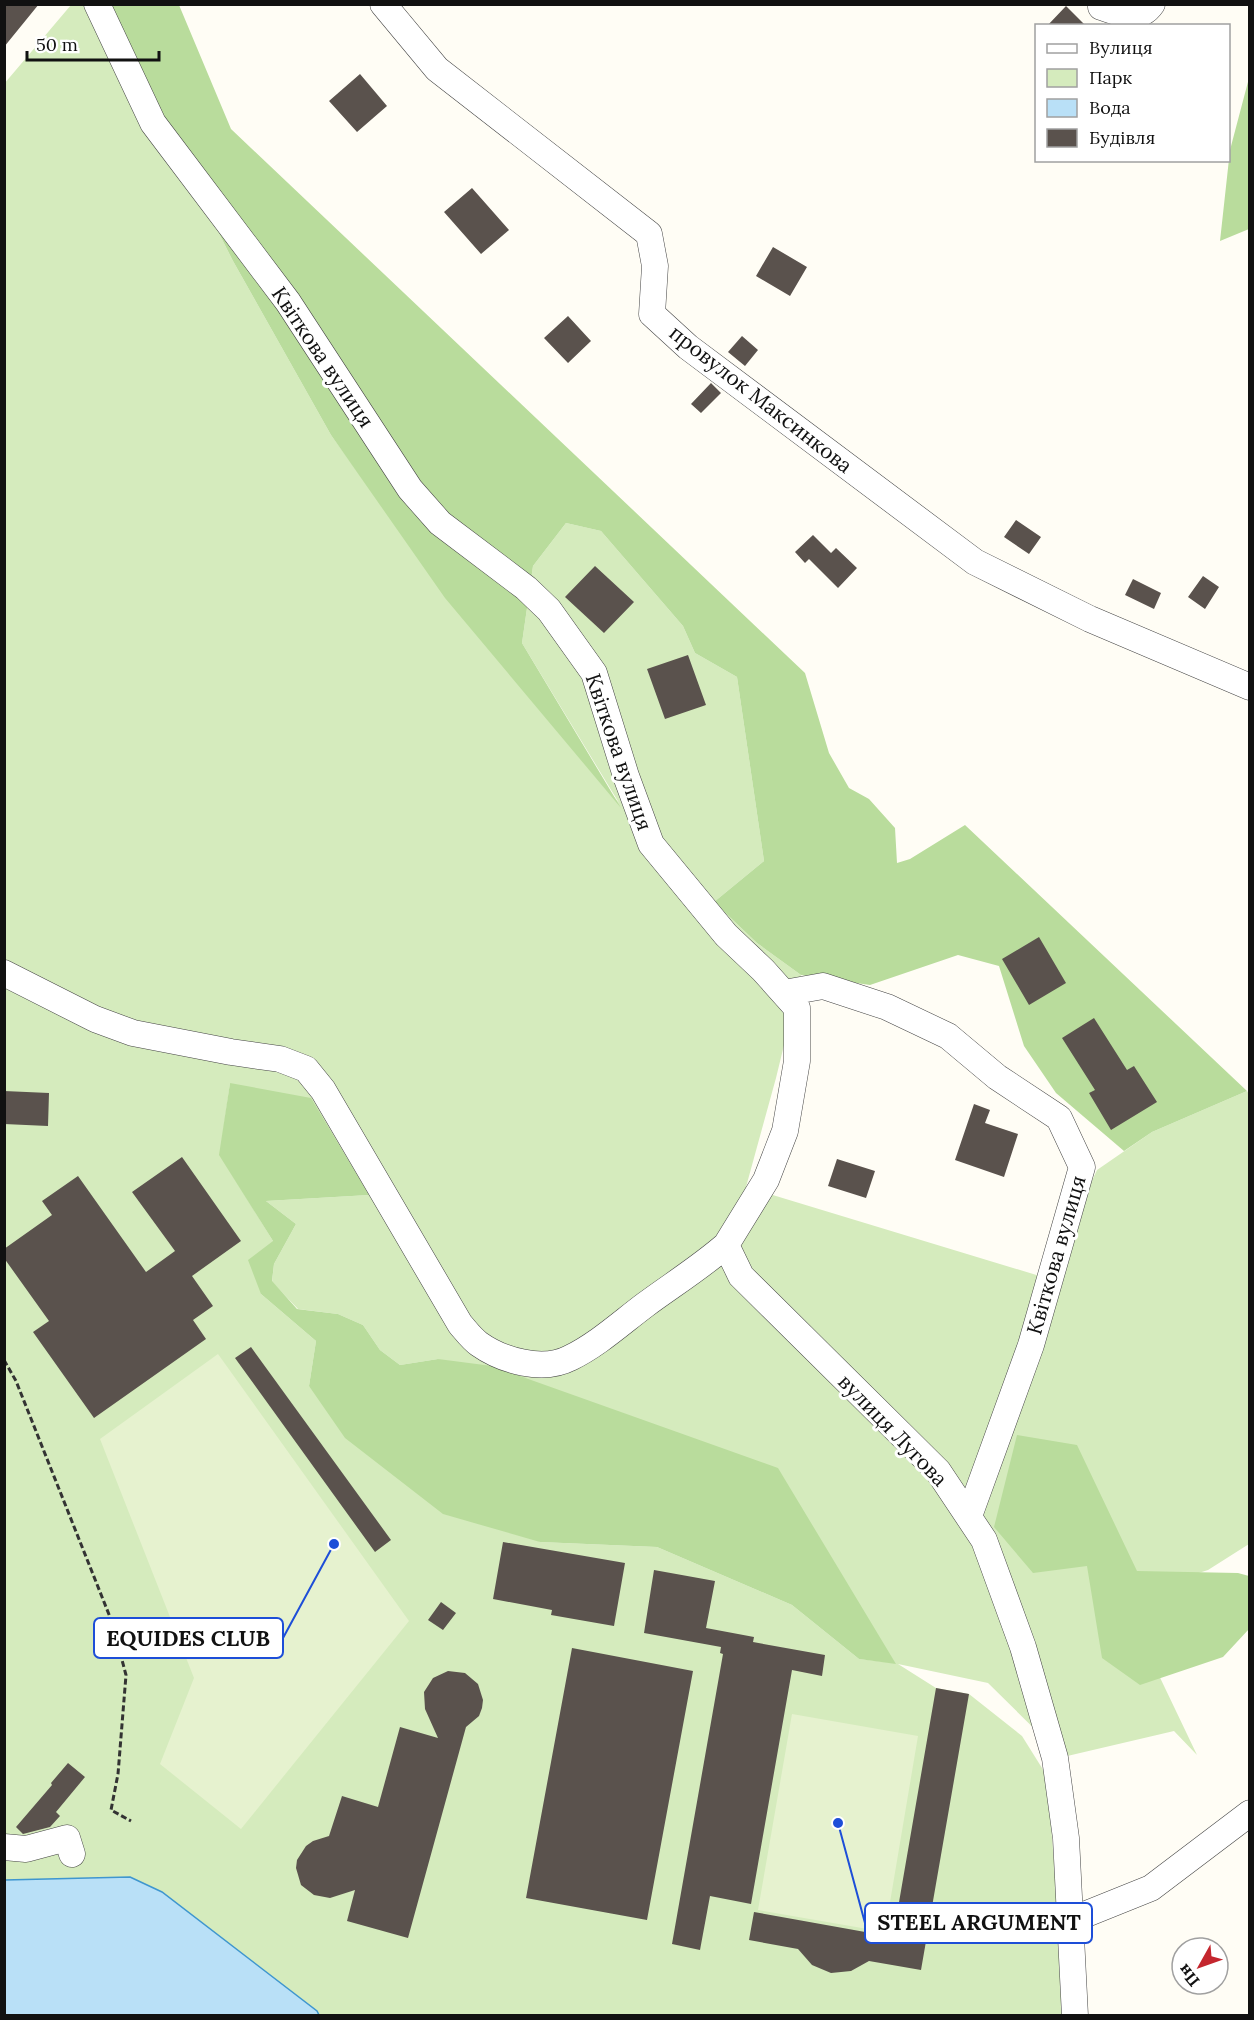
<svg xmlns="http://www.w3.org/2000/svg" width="1254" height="2020" font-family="Lora,serif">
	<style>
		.green { fill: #d5ebbd; fill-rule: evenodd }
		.forest { fill: #b9dc9c }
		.pitch { fill: #e6f2cf }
		.water { fill: #b9e0f7; stroke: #3f96cf; stroke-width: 1.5 }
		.building { fill: #5a524d }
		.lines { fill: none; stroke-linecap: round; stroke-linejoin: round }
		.minor-casing { stroke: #444; stroke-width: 27 }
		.path { stroke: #333; stroke-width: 3; stroke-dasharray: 6 3; stroke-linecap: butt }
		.minor { stroke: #fff; stroke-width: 26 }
		.labels { text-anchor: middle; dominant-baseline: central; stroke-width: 6; stroke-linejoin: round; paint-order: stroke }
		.street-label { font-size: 21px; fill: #111; stroke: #fff }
		.leader { fill: none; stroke: #1d4ed8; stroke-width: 2 }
		.callout-dot { fill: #1d4ed8; stroke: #fff; stroke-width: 2 }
		.callout { fill: #fff; stroke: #1d4ed8; stroke-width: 2 }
		.callout-label { font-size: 22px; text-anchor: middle; font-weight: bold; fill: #111 }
	</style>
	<rect width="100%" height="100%" fill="#fffdf5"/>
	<path class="green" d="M71,5H107L150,97L233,261L331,435L385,510L619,803L522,643L533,566L566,523L601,531L683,626L695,653L737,677L764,861L714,902L757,943L801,975L776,1078L746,1187L1053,1280L1070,1227L1097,1170L1152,1132L1247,1091L1249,1094V1544L1208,1570L1112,1601L1143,1642L1197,1755L1174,1731L1063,1757L988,1683L898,1664L936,1688L969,1694L1022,1736L1047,1776L1061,1948L1064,2015H5L4,84ZM230,1083L369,1195L266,1201L296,1224L274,1264L272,1282L298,1309L338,1314L363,1325L380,1350L400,1365L438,1359L895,1663L859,1659L792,1605L657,1547L540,1542L309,1386L316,1341L261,1294L273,1241L220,1155Z"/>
	<path class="forest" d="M107,5H179L231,129L805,673L829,753L849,788L869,799L895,828L897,863L910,859L965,825L1247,1091L1152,1132L1124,1151L1056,1093L1024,1046L999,966L958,955L870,985L801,975L757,943L714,902L764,861L737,677L695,653L683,626L601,531L566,523L533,566L522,643L621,808L445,598L331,435L233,261L150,97Z
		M1249,78V229L1220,241L1230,150Z
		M230,1083L311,1098L369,1195L266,1201L296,1224L274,1264L272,1281L297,1309L338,1314L363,1325L380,1350L400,1365L438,1359L492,1366L778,1468L896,1664L859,1659L792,1605L657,1547L540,1542L443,1514L345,1438L309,1386L316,1341L261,1294L248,1260L273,1241L219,1155Z
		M1017,1435L1077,1445L1137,1571L1238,1573L1249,1576V1629L1223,1657L1140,1685L1102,1658L1087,1566L1033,1573L994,1527Z"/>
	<path class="pitch" d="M218,1354L409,1621L241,1829L160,1764L194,1678L100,1439Z
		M792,1714L918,1736L885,1932L758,1910Z"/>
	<path class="water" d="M130,1877L162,1892L317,2011L319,2015H5V1880Z"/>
	<path class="building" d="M4,4H39L4,47Z
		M1066,6L1086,26H1047Z
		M360,74L387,106L357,132L329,101Z
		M472,188L509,230L481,254L444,212Z
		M773,247L807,267L790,296L756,276Z
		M568,316L591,341L568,363L544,338Z
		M742,336L758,350L745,366L728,352Z
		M711,383L721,393L701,413L691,404Z
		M1016,520L1041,537L1029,554L1004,537Z
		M813,535L831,553L836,548L857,568L838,588L809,559L805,563L795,552Z
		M595,566L634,602L604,633L565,597Z
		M1203,576L1219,587L1205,609L1188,597Z
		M1133,579L1161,593L1154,609L1125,595Z
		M688,655L706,705L665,719L647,669Z
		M1039,937L1066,983L1029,1005L1002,959Z
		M1094,1018L1127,1070L1134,1066L1157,1102L1111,1130L1089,1093L1095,1090L1062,1038Z
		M4,1091L49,1093L48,1126L4,1124Z
		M974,1104L990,1110L985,1123L1018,1134L1004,1177L955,1160Z
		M182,1157L241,1241L192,1276L213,1306L193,1320L206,1339L94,1418L33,1332L49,1321L4,1258V1249L52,1215L42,1201L78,1176L146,1272L175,1251L132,1192Z
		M837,1159L875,1171L866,1198L828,1186Z
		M251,1347L391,1540L375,1552L235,1358Z
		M503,1542L625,1563L614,1626L551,1615L552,1610L493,1599Z
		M654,1570L715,1581L706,1628L754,1637L753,1642L825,1655L822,1676L792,1670L751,1904L710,1896L700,1950L672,1944L723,1654L720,1653L721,1647L644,1633Z
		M441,1602L456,1613L443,1630L428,1620Z
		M572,1648L693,1671L647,1920L526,1898Z
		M448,1671L465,1673L478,1684L483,1700L482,1708L479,1716L466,1727L408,1938L347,1921L355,1890L330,1898L314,1895L301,1885L296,1868L297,1860L306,1846L313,1841L329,1836L342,1796L378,1807L400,1727L438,1738L425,1709L424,1692L433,1678Z
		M936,1688L969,1694L921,1970L869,1961L851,1971L831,1973L812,1965L798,1949L749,1940L754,1912L893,1937Z
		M68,1763L85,1777L56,1812L60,1816L50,1827L23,1834L16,1827L52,1785L51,1783Z"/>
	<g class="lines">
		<g class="minor-casing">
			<path id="minor" d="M97,4L153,123L288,302L410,489L440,523L526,588L549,610L594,673L626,776L651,844L726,935L763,970L797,1008V1061L785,1131L766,1180L726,1245L741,1276L938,1471L984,1540L1023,1647L1055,1758L1066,1838L1075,2016
				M383,4L437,69L649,234L655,266L652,314L688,347L975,562L1090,619L1250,687
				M1101,7C1119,13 1139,23 1152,4
				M4,973L95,1019L133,1033L231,1052L280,1059L306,1069L323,1090L460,1324C466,1331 472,1339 479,1344C503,1361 543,1372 570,1358C597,1345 621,1323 645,1305C672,1285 701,1267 726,1245
				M784,993L823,986L887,1007L948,1036L997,1077L1059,1118L1082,1167L1031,1345L969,1516
				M4,1847L26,1849L67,1838L72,1854
				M1069,1921L1151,1888L1250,1813"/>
		</g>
		<path class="path" d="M4,1360L16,1381L112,1622L126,1675L118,1774L111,1810L131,1821"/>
		<use href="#minor" class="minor"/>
	</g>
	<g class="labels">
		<g class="street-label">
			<text transform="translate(323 357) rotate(56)">Квіткова вулиця</text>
			<text transform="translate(761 399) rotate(38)">провулок Максинкова</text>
			<text transform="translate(619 752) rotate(71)">Квіткова вулиця</text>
			<text transform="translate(1056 1255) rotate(-74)">Квіткова вулиця</text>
			<text transform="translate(893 1430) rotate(46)">вулиця Лугова</text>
		</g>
	</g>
	<path class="leader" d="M334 1544L283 1638M838 1823L865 1923"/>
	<g class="callout-dot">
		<circle cx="334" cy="1544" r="6"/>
		<circle cx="838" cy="1823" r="6"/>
	</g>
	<g class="callout">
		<rect x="94" y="1618" width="189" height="40" rx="6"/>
		<rect x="865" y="1903" width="227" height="40" rx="6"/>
	</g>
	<g class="callout-label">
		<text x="188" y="1646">EQUIDES CLUB</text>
		<text x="979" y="1930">STEEL ARGUMENT</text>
	</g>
	<rect width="1254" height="2020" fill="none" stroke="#111111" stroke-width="12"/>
	<rect x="1035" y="24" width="195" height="138" fill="#ffffff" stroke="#a0a0a0" stroke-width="1.5"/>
	<rect x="1047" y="44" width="30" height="9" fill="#ffffff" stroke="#a0a0a0" stroke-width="1.5"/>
	<text x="1089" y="54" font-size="18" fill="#111111">Вулиця</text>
	<rect x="1047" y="69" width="30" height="18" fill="#d5ebbd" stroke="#a0a0a0" stroke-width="1.5"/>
	<text x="1089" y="84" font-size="18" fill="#111111">Парк</text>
	<rect x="1047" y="99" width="30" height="18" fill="#b9e0f7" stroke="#a0a0a0" stroke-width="1.5"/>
	<text x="1089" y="114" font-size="18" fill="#111111">Вода</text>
	<rect x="1047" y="129" width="30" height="18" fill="#5a524d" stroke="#a0a0a0" stroke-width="1.5"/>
	<text x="1089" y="144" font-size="18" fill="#111111">Будівля</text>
	<g transform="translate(1200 1966) rotate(230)"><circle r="28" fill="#ffffff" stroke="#a0a0a0" stroke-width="1.5"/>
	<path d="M0-4.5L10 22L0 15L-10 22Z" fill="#c4262e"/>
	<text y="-9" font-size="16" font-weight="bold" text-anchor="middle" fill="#111111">Пн</text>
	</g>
	<path d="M27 51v9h132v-9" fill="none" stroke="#111111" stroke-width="3"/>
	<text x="36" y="51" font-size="18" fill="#111111" stroke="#ffffff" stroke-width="4.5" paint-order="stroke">50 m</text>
</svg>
